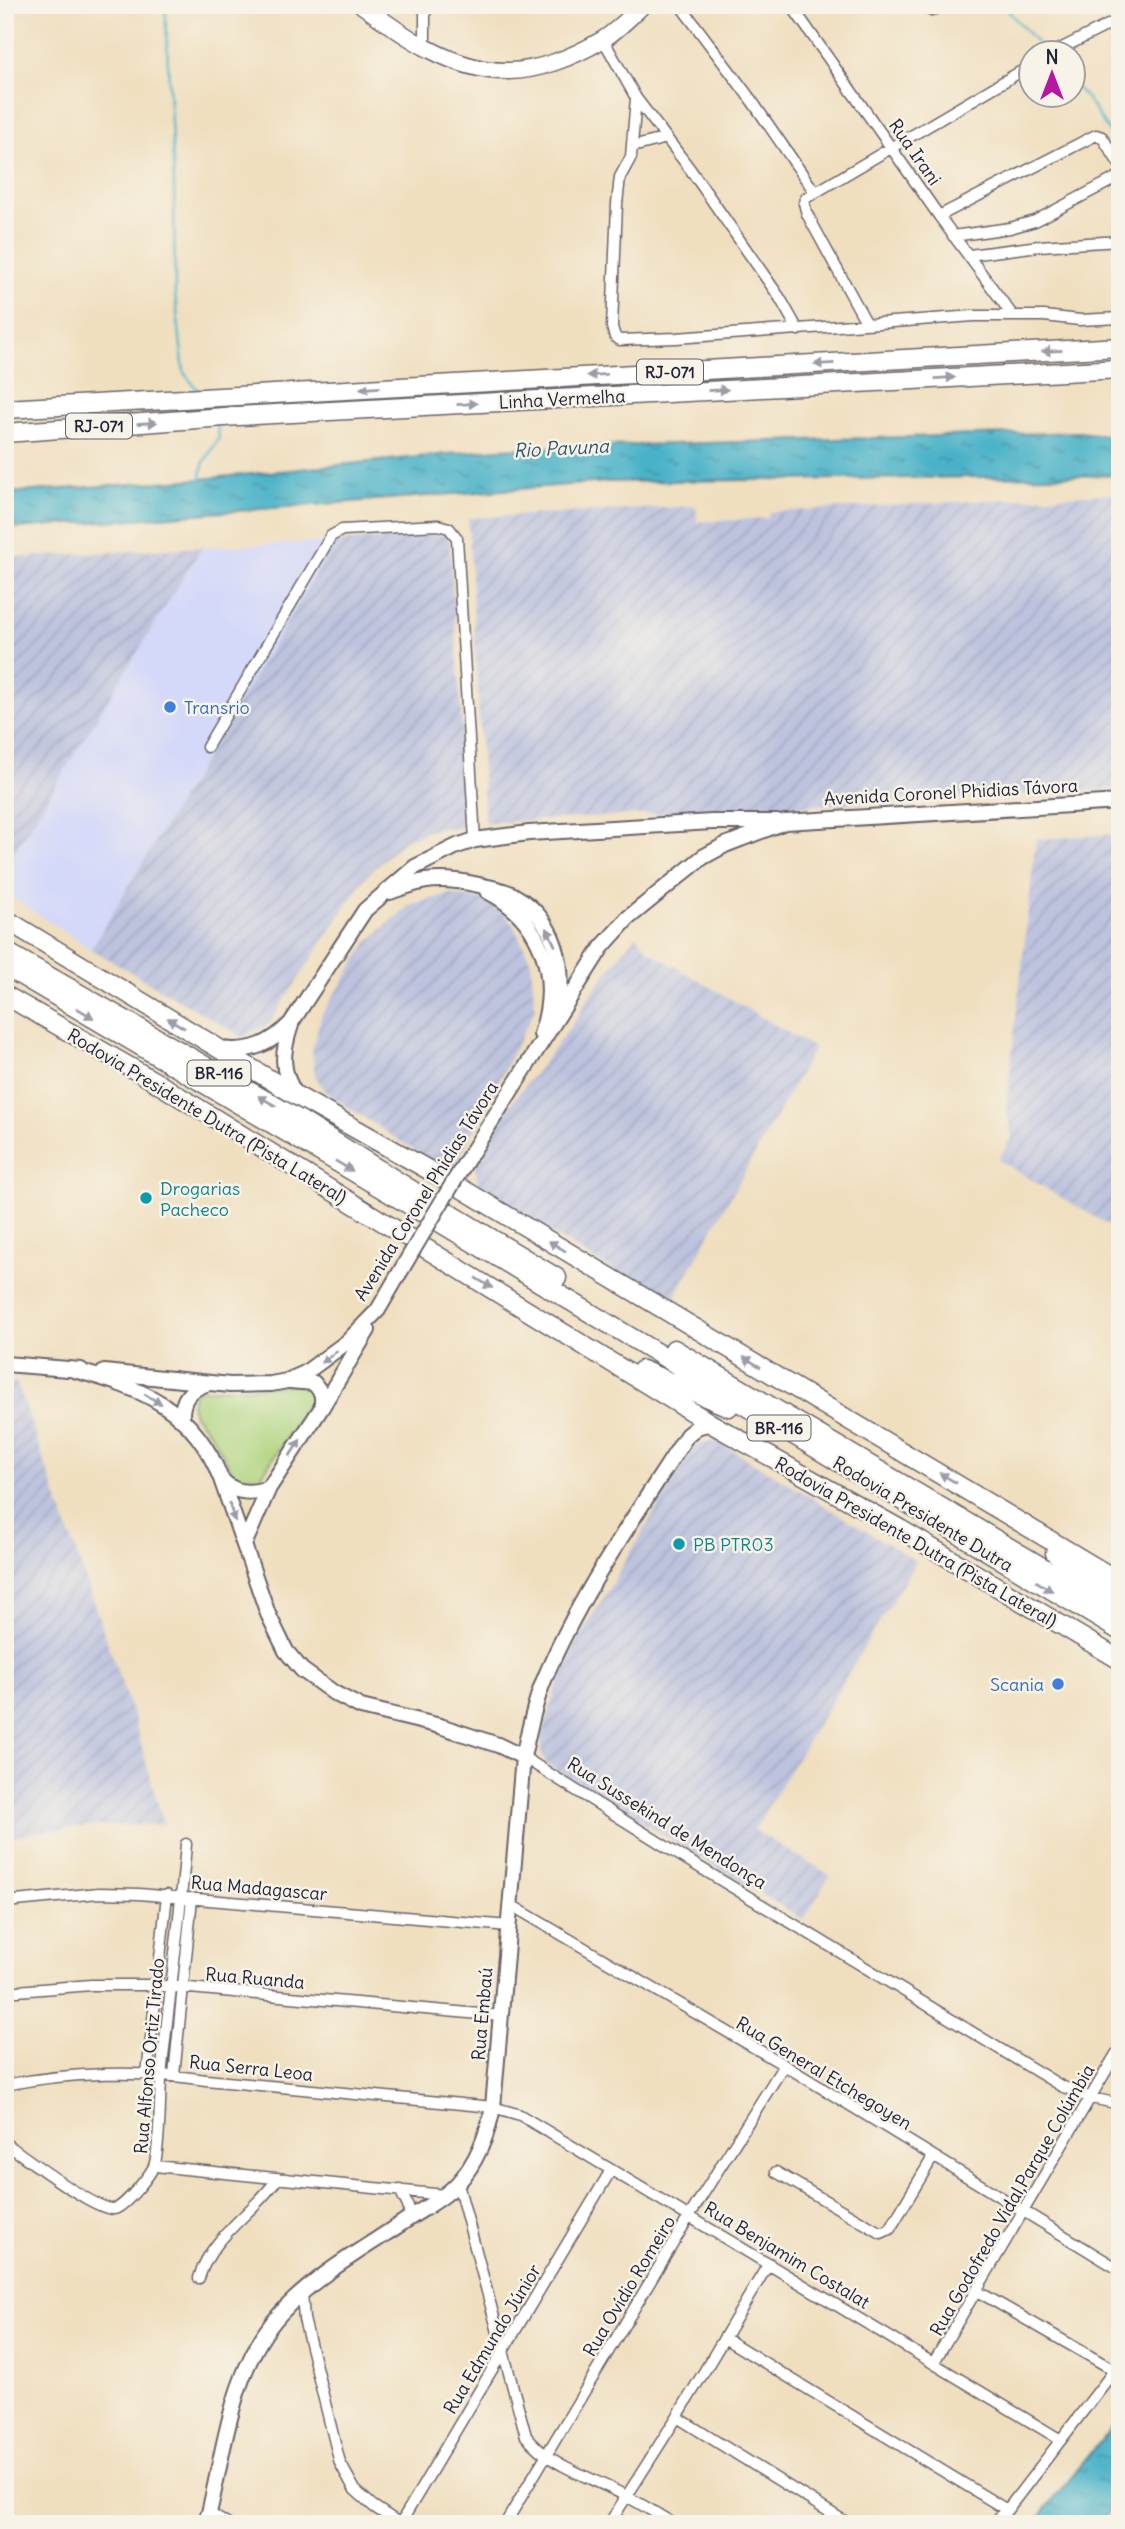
<svg xmlns="http://www.w3.org/2000/svg" width="1125" height="2529" font-family="Delius,sans-serif">
	<style>
		.built { fill: #d4d8f9 }
		.industrial { fill: url(#industrial-furrows) }
		.green { fill: #afd47e; stroke: #687b5c; stroke-width: 2 }
		.water { fill: url(#water-ripples); stroke: #366a82; stroke-width: 2 }
		.lines { fill: none; stroke-linecap: round; stroke-linejoin: round }
		.stream { stroke: #49b2c8; stroke-width: 2.5 }
		.street-casing { stroke: #6a6469; stroke-width: 13 }
		.secondary-casing { stroke: #6a6469; stroke-width: 18 }
		.primary-casing { stroke: #6a6469; stroke-width: 19 }
		.highway-casing { stroke: #6a6469; stroke-width: 21 }
		.street { stroke: #fff; stroke-width: 10 }
		.secondary { stroke: #fff; stroke-width: 14 }
		.primary { stroke: #fff; stroke-width: 16 }
		.highway { stroke: #fff; stroke-width: 18 }
		.secondary-bridge-casing { stroke: #6a6469; stroke-width: 18; stroke-linecap: butt }
		.secondary-bridge { stroke: #fff; stroke-width: 14 }
		.oneway { fill: #9c9ca7 }
		.shop-dot { fill: #3f7fe0; stroke: #f7f3e8; stroke-width: 2.5 }
		.culture-dot { fill: #0f9aa8; stroke: #f7f3e8; stroke-width: 2.5 }
		.labels { text-anchor: middle; dominant-baseline: central; stroke-width: 5; stroke-linejoin: round; paint-order: stroke }
		.shield { fill: #f7f3e8; stroke: #62616f; stroke-width: 2 }
		.shield-label { font-size: 16px; font-weight: bold; fill: #22223b }
		.street-label { font-size: 18px; fill: #22223b; stroke: #f7f3e8 }
		.shop-label { font-size: 18px; fill: #366cbe; stroke: #f7f3e8; text-anchor: start }
		.culture-label { font-size: 18px; fill: #0d838f; stroke: #f7f3e8; text-anchor: start }
		.water-label { font-size: 19px; font-style: italic; fill: #30546c; stroke: #f7f3e8 }
	</style>
	<defs>
		<pattern id="industrial-furrows" width="10" height="10" patternUnits="userSpaceOnUse" patternTransform="scale(1.75)"><rect width="10" height="10" fill="#bdc3de"/><path d="M-1 1l2-2M0 10L10 0M9 11l2-2" fill="none" stroke="#a2a7bf"/></pattern>
		<pattern id="water-ripples" width="26" height="14" patternUnits="userSpaceOnUse" patternTransform="scale(1.75)"><rect width="26" height="14" fill="#49b2c8"/><path d="M2 4q2-2 4 0t4 0M15 11q2-2 4 0t4 0" fill="none" stroke="#3c90a4"/></pattern>
	</defs>
	<rect width="100%" height="100%" fill="#f7f3e8"/>
	<filter id="ink" filterUnits="userSpaceOnUse"><feTurbulence type="fractalNoise" baseFrequency=".0143" numOctaves="2"/><feDisplacementMap in="SourceGraphic" scale="14" xChannelSelector="R" yChannelSelector="G"/><feConvolveMatrix kernelMatrix="1 2 1 2 8 2 1 2 1" color-interpolation-filters="sRGB"/></filter>
	<filter id="wash" filterUnits="userSpaceOnUse"><feTurbulence type="fractalNoise" baseFrequency=".00686" numOctaves="4" result="noise"/><feDisplacementMap in="SourceGraphic" scale="28" xChannelSelector="R" yChannelSelector="G"/><feGaussianBlur stdDeviation="1.57" result="paint"/><feColorMatrix in="noise" values="0 0 0 0 0 0 0 0 0 0 0 0 0 0 0 0 0 1.4 0 .05"/><feComposite in="paint" operator="in"/></filter>
	<g filter="url(#wash)">
		<rect width="100%" height="100%" fill="#f0dfbf"/>
		<path class="built" d="M335,542L91,949L5,893V867L202,547Z"/>
		<path class="industrial" d="M1120,493V789L485,823L468,518L696,506L697,522L769,518V512Z
			M449,534L469,828H437L403,841L365,877L269,1024L243,1037L91,949L335,542Z
			M202,547L5,867V558Z
			M1120,834V1232L998,1160L1012,1138L1006,1108L1036,839Z
			M450,894L485,900L502,911L512,923L531,961L535,1009L451,1174L328,1094L315,1076L312,1048L322,1014L369,941L410,905Z
			M636,935L649,951L814,1048L670,1305L479,1190L475,1164L508,1108L578,1017L587,999Z
			M5,1382L17,1383L133,1716L164,1825L93,1826L41,1831L5,1839Z
			M716,1440L916,1561L754,1830L830,1875L804,1920L555,1770L546,1763L541,1753V1741L554,1694L575,1645L693,1448L697,1444Z"/>
		<path class="green" d="M308,1384L315,1394L258,1481H243L233,1473L214,1438L194,1415L191,1404L196,1390Z"/>
		<path class="water" d="M1079,432L1106,435L1120,433V475L606,482L5,529V493L201,479L498,449Z
			M1120,2417V2499L1099,2524H1034Z"/>
		<g class="lines">
			<path class="stream" d="M165,5L174,182L175,294L184,373L199,391
				M1003,5L1045,52
				M1072,83L1087,99L1120,148
				M200,482L203,464L219,438L217,424"/>
		</g>
	</g>
	<g filter="url(#ink)">
		<g class="lines">
			<g class="street-casing">
				<path id="street" d="M425,5V46
					M680,5L752,101L814,191
					M791,5L939,216L1013,316
					M921,5L932,11L944,5
					M1112,5L1120,20
					M603,39L636,98L690,169L780,298L798,330
					M1054,52L1120,19
					M636,98L631,157L620,177L617,204L612,327L615,337L620,340L676,338L974,316H1044L1080,320L1120,318
					M632,147L667,138
					M939,216L1096,135L1102,137L1120,165
					M953,236L1010,228L1035,221L1120,176
					M969,255L1039,246L1120,241
					M867,324L807,214L804,203L806,198L1030,66
					M207,747L331,536L342,530L438,525L449,528L457,538L475,840
					M523,1757L676,1853L1061,2086L1091,2098L1120,2104
					M5,1902L99,1893L139,1894L509,1926
					M511,1905L784,2065L1120,2270
					M5,1992L91,1985H156L502,2016
					M147,2074L167,1895
					M174,2075L192,1898
					M5,2085C70,2072 141,2070 206,2080L493,2107L520,2115L1061,2440
					M5,2143C24,2156 95,2211 114,2209C124,2208 153,2172 155,2163C161,2136 159,2096 162,2067C170,1993 180,1919 186,1844
					M155,2166L444,2195
					M776,2172L881,2233L890,2229L933,2157
					M458,2184L526,2436C548,2465 591,2477 622,2494C640,2503 657,2514 674,2524
					M400,2190L408,2206L410,2218
					M199,2278C211,2236 254,2213 278,2178
					M977,2291L1114,2370
					M302,2293L304,2319L340,2463L355,2490L373,2506L400,2524
					M724,2338L1007,2510
					M934,2362L1116,2054
					M677,2417L849,2524
					M209,2513L227,2524
					M400,2524L611,2170
					M505,2524L690,2215L784,2065
					M609,2524L677,2417L769,2263
					M992,2524L1007,2510L1120,2363"/>
			</g>
			<g class="secondary-casing">
				<path id="secondary" d="M487,891C542,919 561,977 541,1034
					M390,892C402,888 414,883 426,881C444,878 462,881 479,885C491,888 504,889 515,896C556,919 568,970 556,1013
					M291,1025C282,1052 280,1071 296,1095
					M221,1049C251,1053 271,1044 291,1023L365,910L415,867L457,846L475,840L529,833L712,822H777
					M465,1163L602,947L628,918L703,857L725,845L785,822L1120,802
					M5,1364L81,1370
					M74,1370C142,1388 194,1408 221,1479L268,1614L286,1651L302,1670L334,1693L361,1707L440,1726L498,1745L523,1757
					M104,1372L230,1385L271,1384L287,1381L305,1373L347,1342L378,1310L410,1255
					M290,1381L314,1383L322,1394V1406
					M182,1420C181,1399 189,1389 209,1383
					M222,1480C235,1494 251,1494 269,1488
					M244,1545L269,1488L322,1407L368,1330
					M204,2524L209,2513C225,2446 232,2367 280,2314C317,2273 369,2246 414,2215C428,2206 445,2197 457,2184C476,2164 488,2134 493,2107L523,1757C529,1731 534,1704 544,1680C580,1593 637,1514 687,1435L697,1427L710,1423"/>
			</g>
			<g class="primary-casing">
				<path id="primary" d="M362,5C402,35 453,71 506,71C537,72 575,56 602,40C617,31 630,17 643,5"/>
			</g>
			<g class="highway-casing">
				<path id="highway" d="M5,409L1120,347
					M5,433L238,416L1120,369
					M5,919L297,1096L443,1178
					M5,951L298,1119L429,1201
					M5,966L423,1213
					M5,995L154,1081L409,1238
					M459,1187L1120,1582
					M446,1211L557,1278
					M439,1222C667,1357 892,1496 1120,1631
					M425,1248L710,1423L900,1529L1120,1660
					M674,1349L1120,1613
					M642,1370L729,1407
					M1055,1553L1104,1593"/>
			</g>
			<use href="#street" class="street"/>
			<use href="#secondary" class="secondary"/>
			<use href="#primary" class="primary"/>
			<use href="#highway" class="highway"/>
			<g class="secondary-bridge-casing">
				<path id="secondary-bridge" d="M410,1255L465,1163"/>
			</g>
			<use href="#secondary-bridge" class="secondary-bridge"/>
		</g>
		<defs><path id="oneway-solid" d="M-6-.8H1V-3.2L6.5 0L1 3.2V.8H-6Z" transform="scale(1.75)"/></defs>
		<g class="oneway">
			<use href="#oneway-solid" transform="translate(1052 351) rotate(177)"/>
			<use href="#oneway-solid" transform="translate(824 364) rotate(177)"/>
			<use href="#oneway-solid" transform="translate(597 375) rotate(177)"/>
			<use href="#oneway-solid" transform="translate(945 378) rotate(-3)"/>
			<use href="#oneway-solid" transform="translate(370 388) rotate(177)"/>
			<use href="#oneway-solid" transform="translate(718 390) rotate(-3)"/>
			<use href="#oneway-solid" transform="translate(467 404) rotate(-3)"/>
			<use href="#oneway-solid" transform="translate(147 423) rotate(-4)"/>
			<use href="#oneway-solid" transform="translate(551 937) rotate(-115)"/>
			<use href="#oneway-solid" transform="translate(85 1013) rotate(31)"/>
			<use href="#oneway-solid" transform="translate(176 1023) rotate(-149)"/>
			<use href="#oneway-solid" transform="translate(267 1101) rotate(-150)"/>
			<use href="#oneway-solid" transform="translate(344 1166) rotate(31)"/>
			<use href="#oneway-solid" transform="translate(557 1246) rotate(-149)"/>
			<use href="#oneway-solid" transform="translate(484 1283) rotate(31)"/>
			<use href="#oneway-solid" transform="translate(329 1357) rotate(144)"/>
			<use href="#oneway-solid" transform="translate(752 1362) rotate(-149)"/>
			<use href="#oneway-solid" transform="translate(153 1399) rotate(30)"/>
			<use href="#oneway-solid" transform="translate(295 1448) rotate(-57)"/>
			<use href="#oneway-solid" transform="translate(948 1478) rotate(-150)"/>
			<use href="#oneway-solid" transform="translate(232 1512) rotate(71)"/>
			<use href="#oneway-solid" transform="translate(1044 1586) rotate(31)"/>
		</g>
	</g>
	<g class="shop-dot">
		<circle cx="170" cy="707" r="7"/>
		<circle cx="1058" cy="1684" r="7"/>
	</g>
	<g class="culture-dot">
		<circle cx="146" cy="1198" r="7"/>
		<circle cx="679" cy="1544" r="7"/>
	</g>
	<g class="labels">
		<g class="shield">
			<rect x="637" y="359.5" width="66" height="25" rx="5"/>
			<rect x="66" y="413.5" width="66" height="25" rx="5"/>
			<rect x="187.5" y="1060.5" width="63" height="25" rx="5"/>
			<rect x="747.5" y="1415.5" width="63" height="25" rx="5"/>
		</g>
		<g class="shield-label">
			<text x="670" y="372">RJ-071</text>
			<text x="99" y="426">RJ-071</text>
			<text x="219" y="1073">BR-116</text>
			<text x="779" y="1428">BR-116</text>
		</g>
		<g class="street-label">
			<text transform="translate(915 152) rotate(55)">Rua Irani</text>
			<text transform="translate(562 399) rotate(-3)">Linha Vermelha</text>
			<text transform="translate(951 792) rotate(-3)">Avenida Coronel Phidias Távora</text>
			<text transform="translate(207 1116) rotate(31)">Rodovia Presidente Dutra (Pista Lateral)</text>
			<text transform="translate(426 1191) rotate(-58)">Avenida Coronel Phidias Távora</text>
			<text transform="translate(923 1514) rotate(31)">Rodovia Presidente Dutra</text>
			<text transform="translate(916 1542) rotate(30)">Rodovia Presidente Dutra (Pista Lateral)</text>
			<text transform="translate(667 1823) rotate(32)">Rua Sussekind de Mendonça</text>
			<text transform="translate(259 1888) rotate(5)">Rua Madagascar</text>
			<text transform="translate(255 1978) rotate(5)">Rua Ruanda</text>
			<text transform="translate(482 2014) rotate(-85)">Rua Embaú</text>
			<text transform="translate(149 2056) rotate(-85)">Rua Alfonso Ortiz Tirado</text>
			<text transform="translate(251 2068) rotate(6)">Rua Serra Leoa</text>
			<text transform="translate(824 2073) rotate(31)">Rua General Etchegoyen</text>
			<text transform="translate(1012 2200) rotate(-60)">Rua Godofredo Vidal,Parque Colúmbia</text>
			<text transform="translate(787 2255) rotate(31)">Rua Benjamim Costalat</text>
			<text transform="translate(629 2286) rotate(-59)">Rua Ovídio Romeiro</text>
			<text transform="translate(492 2339) rotate(-59)">Rua Edmundo Júnior</text>
		</g>
		<g class="shop-label">
			<text x="184" y="707">Transrio</text>
			<text x="1044" y="1684" text-anchor="end">Scania</text>
		</g>
		<g class="culture-label">
			<text x="160" y="1188">Drogarias<tspan x="160" dy="21">Pacheco</tspan></text>
			<text x="693" y="1544">PB PTR03</text>
		</g>
		<g class="water-label">
			<text transform="translate(561 448) rotate(-3)">Rio Pavuna</text>
		</g>
	</g>
	<rect width="1125" height="2529" fill="none" stroke="#f7f3e8" stroke-width="28"/>
	<g transform="translate(1052 74)"><circle r="33" fill="#f7f3e8" stroke="#a29fa3" stroke-width="2"/>
	<path d="M0-5L12 26L0 18L-12 26Z" fill="#b5179e"/>
	<text y="-10" font-size="19" font-weight="bold" text-anchor="middle" fill="#22223b">N</text>
	</g>
</svg>
